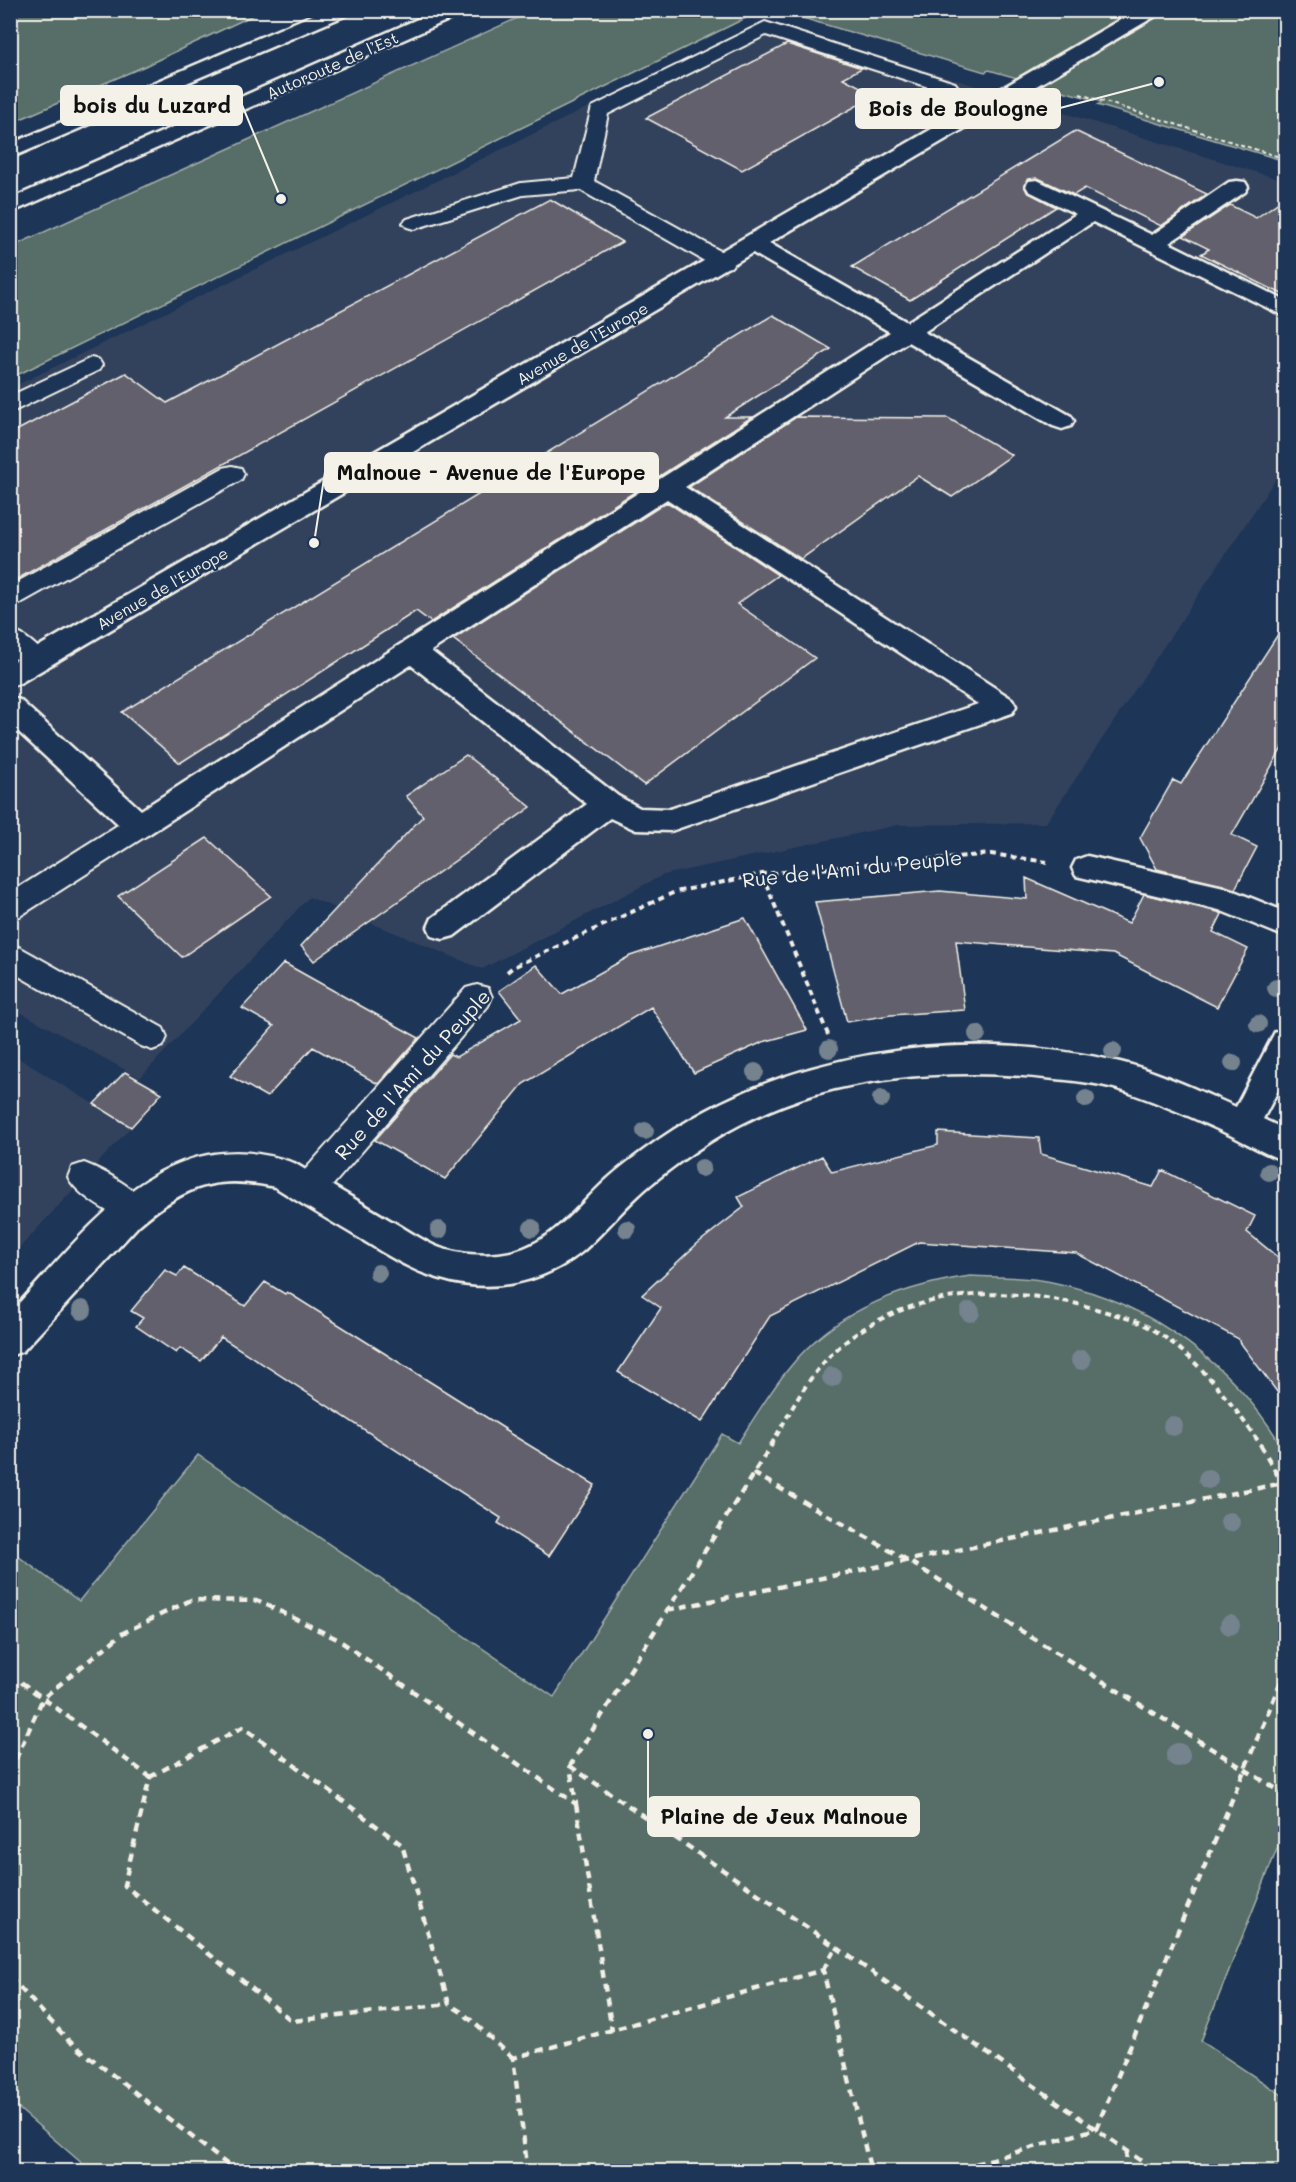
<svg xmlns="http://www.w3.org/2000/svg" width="1296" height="2182" font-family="Mali,sans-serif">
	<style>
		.built { fill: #32425d }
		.green { fill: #576d68; stroke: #a6afa8; stroke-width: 1.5 }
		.building { fill: #62616c; stroke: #f4f1e8; stroke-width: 1.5 }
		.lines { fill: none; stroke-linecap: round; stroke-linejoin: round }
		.service-casing { stroke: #f4f1e8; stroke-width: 4 }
		.minor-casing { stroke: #f4f1e8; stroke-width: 5 }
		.secondary-casing { stroke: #f4f1e8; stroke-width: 5 }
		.motorway-casing { stroke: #f4f1e8; stroke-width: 5 }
		.path-far2 { stroke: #f4f1e8; stroke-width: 2; stroke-dasharray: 4 3; stroke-linecap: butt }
		.path-far1 { stroke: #f4f1e8; stroke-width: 4; stroke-dasharray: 6 4.5; stroke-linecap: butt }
		.path { stroke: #f4f1e8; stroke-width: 4.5; stroke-dasharray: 8 6; stroke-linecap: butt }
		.service { fill: #1d3557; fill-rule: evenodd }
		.minor { fill: #1d3557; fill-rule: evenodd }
		.secondary { fill: #1d3557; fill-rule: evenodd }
		.motorway { fill: #1d3557; fill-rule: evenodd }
		.tree { fill: #75838e }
		.labels { text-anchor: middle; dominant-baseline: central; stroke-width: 4.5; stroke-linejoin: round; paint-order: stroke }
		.far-street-label { font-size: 16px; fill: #f4f1e8; stroke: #1d3557 }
		.street-label { font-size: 20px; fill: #f4f1e8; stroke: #1d3557 }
		.leader { fill: none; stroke: #f4f1e8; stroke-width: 2 }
		.callout-dot { fill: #f4f1e8; stroke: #1d3557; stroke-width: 2 }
		.callout { fill: #f4f1e8; stroke: #f4f1e8; stroke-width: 2 }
		.callout-label { font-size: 21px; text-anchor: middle; font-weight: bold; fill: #111 }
	</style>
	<rect width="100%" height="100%" fill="#1d3557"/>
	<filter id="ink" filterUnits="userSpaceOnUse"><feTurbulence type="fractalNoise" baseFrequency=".0167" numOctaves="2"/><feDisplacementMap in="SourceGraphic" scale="12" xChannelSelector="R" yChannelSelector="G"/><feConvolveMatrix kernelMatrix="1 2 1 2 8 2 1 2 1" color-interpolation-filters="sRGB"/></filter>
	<g filter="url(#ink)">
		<path class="built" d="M765,21L1285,181V465L1046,823L898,825L663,875L482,969L309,897L140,1078L11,1007V388Z
			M10,1053L131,1127L11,1257H10Z"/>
		<path class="green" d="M10,11L11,10L262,11L145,66L11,123Z
			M533,11H760L11,378V247Z
			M779,11H1285V161L1097,105L1102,102L989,70L985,72Z
			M970,1276C999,1278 1027,1276 1056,1283C1152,1303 1237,1367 1285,1452V1835L1283,1834L1201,2041L1285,2097V2171H91L11,2102V1551L79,1601L198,1455L554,1697L722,1434L738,1443C755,1417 770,1391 790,1367C835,1311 901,1286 970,1276Z"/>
		<path class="building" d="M787,44L862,68L843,78L876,95L742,170L646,118Z
			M1075,131L1207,194L1161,226L1085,188L1074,195L1038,178L1029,179L1024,185L1027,192L1056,207L910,300L852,267Z
			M1286,197V296L1201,254L1209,249L1183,236L1230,205L1256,218Z
			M550,199L622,242L10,583V434L126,373L167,403Z
			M773,315L831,349L725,417H752L431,622L416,611L180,763L122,712Z
			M796,417L948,418L1012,455L952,497L918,476L801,559L689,487Z
			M667,502L778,575L737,604L815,658L644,785L453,639Z
			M1286,622V741L1232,835L1257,847L1235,889L1157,869L1140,838L1173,780L1181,784Z
			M466,755L531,807L314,961L301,946L423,816L406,796Z
			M207,838L271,896L182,957L118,896Z
			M1026,878L1129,923L1144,894L1218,912L1222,914L1213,932L1248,949L1217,1007L1113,954L956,941L965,1010L891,1015L847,1022L815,902L940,891L1027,899Z
			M745,918L807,1030L763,1042L694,1073L651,1007L523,1084L445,1179L375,1140L450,1054L456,1057L521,1019L499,991L536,965L562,994L630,956Z
			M284,963L377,1015L419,1038L378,1084L313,1047L267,1097L230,1076L274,1026L242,1008Z
			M125,1072L162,1093L131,1127L94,1104Z
			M938,1132L1039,1138L1041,1154L1153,1187L1162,1170L1255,1216L1247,1232L1286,1264V1404L1237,1338L1076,1253L919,1242L770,1316L702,1422L618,1372L661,1308L642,1295L698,1243L744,1207L738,1197L822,1156L832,1172L938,1145Z
			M184,1268L245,1306L265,1282L285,1294L287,1292L505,1429L504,1430L595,1485L549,1556L498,1523L501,1518L221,1337L201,1361L180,1348L176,1353L136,1326L143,1318L131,1311L165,1270L177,1276Z"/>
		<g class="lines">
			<g class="service-casing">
				<path id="service" d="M765,22L955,83L958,87L955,91H941L766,35L608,114L594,181L731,257L734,262L731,267L723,268L715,267L580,190L523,195L414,229L407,227L403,223L407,219L521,183L574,178L592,107Z
					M91,358L99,360L102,365L99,370L10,413V396Z
					M232,466L241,468L244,474L241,480L19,604L10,607V586L223,468Z
					M10,630C25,634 41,648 48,661L44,668C29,672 22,664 10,654Z
					M139,815L149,818L153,826L149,834L20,916L10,919V893L129,818Z
					M10,944L21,948L163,1028L167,1037L163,1046L152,1050L141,1046L10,971Z
					M477,985L488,988L492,997L488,1006L320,1200L308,1204L296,1200L292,1190L296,1180L466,988Z
					M84,1163C103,1170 140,1190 148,1208L144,1218L132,1223C113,1216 76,1195 68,1177L72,1167Z"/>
			</g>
			<g class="minor-casing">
				<path id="minor" d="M1037,180L1152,235L1229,182L1237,181L1245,182L1248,187L1245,192L1169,243L1286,301V317L1093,222L924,332L1071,416L1074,421L1071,426L1062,429L1053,426L908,342L685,487L1012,699L1016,706L1012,713L671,831L636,830L610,818L454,936L443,939L432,936L428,927L432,918L587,804L411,665L149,834L139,837L129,834L10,724V697L20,700L141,810L890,332L746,249L743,244L746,239L754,237L762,239L907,322L1076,214L1029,191L1026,186L1029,181ZM667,499L978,704L670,809L640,808L618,796L431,651Z
					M1087,856L1224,887L1286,912V937L1219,910L1076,876L1072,868L1076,860Z
					M1286,1029V1075L1263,1119L1286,1130V1161C1266,1155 1249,1144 1230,1135C1196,1119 1162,1104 1127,1092C1105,1084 1078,1081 1055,1079C976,1070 894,1072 816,1094C757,1111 703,1142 655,1181C628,1202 608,1229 583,1251C543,1284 489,1294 441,1279C411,1271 387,1255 361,1239C332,1222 303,1205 275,1187C215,1174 185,1186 139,1225L23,1351L10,1356V1313C88,1230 165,1117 294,1163C325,1182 357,1200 388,1219C403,1227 418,1238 433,1245C452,1254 479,1256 499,1254C545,1249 569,1216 600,1186C613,1173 629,1161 644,1150C778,1050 958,1025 1120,1062C1158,1071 1199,1091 1236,1107L1275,1032Z"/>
			</g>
			<g class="secondary-casing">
				<path id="secondary" d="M1137,10H1161L1159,14L20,683L10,686V663Z"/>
			</g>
			<g class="motorway-casing">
				<path id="motorway" d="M324,10H351L349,14L10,158V144Z
					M438,10H464L462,14L10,213V199Z"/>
			</g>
			<path class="path-far2" d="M1187,16L1197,10
				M1080,94L1286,159"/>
			<path class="path-far1" d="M762,874L829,1037
				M507,972L513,967L675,892L762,874L991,854L1047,862
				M771,1445C786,1420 800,1391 819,1368C885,1288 1001,1282 1093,1308C1115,1315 1137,1319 1157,1332C1200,1360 1232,1404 1261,1445"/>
			<path class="path" d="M1260,1444L1286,1490
				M753,1473L907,1560L1286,1795
				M667,1610L1283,1483
				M10,1674L150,1777L124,1885L292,2021L449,2004
				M570,1766L836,1947L1157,2172
				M10,1772L43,1698L123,1633L191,1600L259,1601L337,1639L576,1804L570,1766L772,1444
				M150,1777L243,1727L402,1845L449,2004L463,2013L513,2058
				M576,1804L612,2031
				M823,1970L836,1947
				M10,1977L69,2041L237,2172
				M528,2172L513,2058L823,1970L871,2172
				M948,2172L1096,2129L1286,1669
				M1125,2172L1127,2150"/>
			<use href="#service" class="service"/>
			<use href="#minor" class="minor"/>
			<use href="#secondary" class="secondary"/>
			<use href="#motorway" class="motorway"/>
		</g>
		<g class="tree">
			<circle cx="1276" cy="988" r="9"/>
			<circle cx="1258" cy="1024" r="9"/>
			<circle cx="977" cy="1034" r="9"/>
			<circle cx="829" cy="1049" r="9"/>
			<circle cx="1113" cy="1051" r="9"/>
			<circle cx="1233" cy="1063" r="9"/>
			<circle cx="755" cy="1072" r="9"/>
			<circle cx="881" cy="1099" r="9"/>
			<circle cx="1086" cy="1099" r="9"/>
			<circle cx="645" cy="1131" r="9"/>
			<circle cx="702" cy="1168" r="9"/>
			<circle cx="1269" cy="1172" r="9"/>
			<circle cx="532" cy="1228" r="9"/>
			<circle cx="627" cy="1229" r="9"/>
			<circle cx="439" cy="1230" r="9"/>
			<circle cx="378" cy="1273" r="9"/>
			<circle cx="82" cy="1310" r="10"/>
			<circle cx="970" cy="1312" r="10"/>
			<circle cx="1081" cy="1360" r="10"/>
			<circle cx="832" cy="1377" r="10"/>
			<circle cx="1173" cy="1426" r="10"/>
			<circle cx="1208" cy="1479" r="10"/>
			<circle cx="1230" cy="1522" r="10"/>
			<circle cx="1230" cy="1625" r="10"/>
			<circle cx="1178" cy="1755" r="12"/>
		</g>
	</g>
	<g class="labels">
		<g class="far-street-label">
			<text transform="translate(332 65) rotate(-24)">Autoroute de l’Est</text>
			<text transform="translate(582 343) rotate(-30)">Avenue de l'Europe</text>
			<text transform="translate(162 588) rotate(-30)">Avenue de l'Europe</text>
		</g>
		<g class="street-label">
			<text transform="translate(852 868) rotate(-6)">Rue de l'Ami du Peuple</text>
			<text transform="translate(412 1074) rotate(-48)">Rue de l'Ami du Peuple</text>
		</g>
	</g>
	<path class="leader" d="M281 199L242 105M1159 82L1060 108M314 543L325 472M648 1734L648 1817"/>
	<g class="callout-dot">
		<circle cx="281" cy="199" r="6"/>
		<circle cx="1159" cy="82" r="6"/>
		<circle cx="314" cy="543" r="6"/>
		<circle cx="648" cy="1734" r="6"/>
	</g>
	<g class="callout">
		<rect x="61" y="86" width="181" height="39" rx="6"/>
		<rect x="856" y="89" width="204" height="39" rx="6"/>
		<rect x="325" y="453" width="333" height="39" rx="6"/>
		<rect x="648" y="1797" width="271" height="39" rx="6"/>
	</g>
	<g class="callout-label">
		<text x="152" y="113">bois du Luzard</text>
		<text x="958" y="116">Bois de Boulogne</text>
		<text x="491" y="480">Malnoue - Avenue de l'Europe</text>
		<text x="784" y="1824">Plaine de Jeux Malnoue</text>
	</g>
	<rect width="1296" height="2182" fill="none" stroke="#1d3557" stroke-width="36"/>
	<rect x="18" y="18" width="1260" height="2146" fill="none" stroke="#f4f1e8" stroke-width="2" filter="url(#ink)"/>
</svg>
